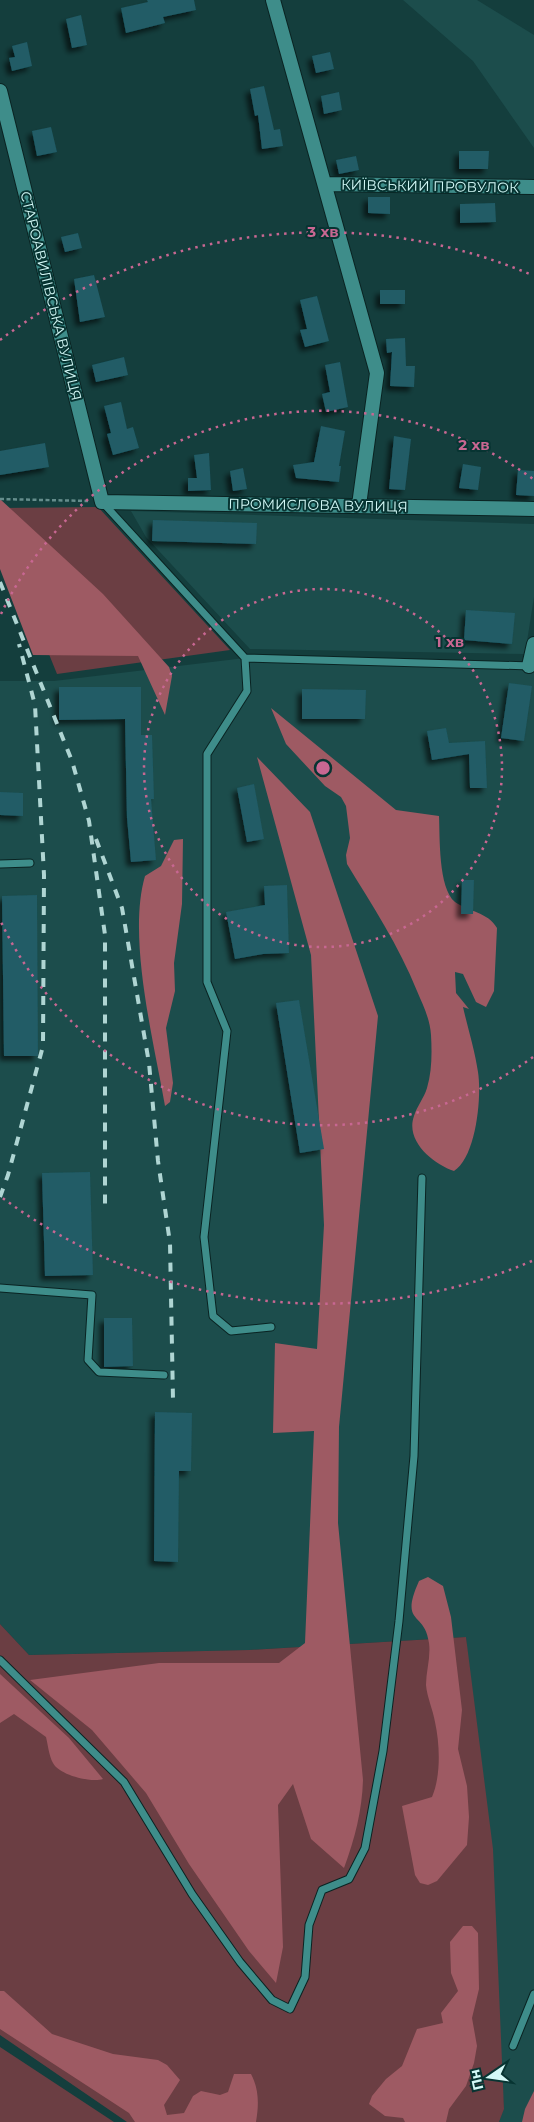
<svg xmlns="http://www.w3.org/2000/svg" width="534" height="2122" font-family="Montserrat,sans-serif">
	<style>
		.built { fill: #1c4d4c }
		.green { fill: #6b3e43 }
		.forest { fill: #9e5a63 }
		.building { fill: #205b66; filter: url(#shadow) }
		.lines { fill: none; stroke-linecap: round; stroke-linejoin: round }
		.lane-casing { stroke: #0a2322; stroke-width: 9 }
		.street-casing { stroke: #0a2322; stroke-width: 16 }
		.path { stroke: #658d8c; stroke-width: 2.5; stroke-dasharray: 4 2.5; stroke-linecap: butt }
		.lane { stroke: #3e8d8a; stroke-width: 7 }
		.street { stroke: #3e8d8a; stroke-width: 14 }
		.rail { stroke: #afd5d3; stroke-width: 4; stroke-dasharray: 9 9; stroke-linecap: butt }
		.ring { fill: none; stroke: #c86792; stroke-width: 2.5; stroke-dasharray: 2.5 5 }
		.labels { text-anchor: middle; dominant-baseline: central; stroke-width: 4; stroke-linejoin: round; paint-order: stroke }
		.street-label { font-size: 14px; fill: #d4f9f7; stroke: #073432 }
		.centre { fill: #c86792; stroke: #073432; stroke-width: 2.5 }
		.ring-label { font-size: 15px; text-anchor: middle; font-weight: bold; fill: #c86792; stroke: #073432; stroke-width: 4; stroke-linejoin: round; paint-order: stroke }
	</style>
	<defs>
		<filter id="shadow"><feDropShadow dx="-4.5" dy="4.5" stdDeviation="2.5" flood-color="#0009"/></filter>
	</defs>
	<rect width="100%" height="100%" fill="#143e3d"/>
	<path class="built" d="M403,0H477L534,35V148L473,61Z
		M131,511L534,524V597L525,654L250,649L146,537Z
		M534,644V2122H499L504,2108L466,1637L249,1650L29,1655L0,1624V681H54L245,658L529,666Z"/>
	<path class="green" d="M98,507L230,650L57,674L0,533V508Z
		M0,1624L29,1655L249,1650L466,1637L493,1849L504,2109L499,2122H127L0,2035Z
		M0,2047L114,2122H0Z"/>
	<path class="forest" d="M0,499L103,594L169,667L172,676L165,715L138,656L33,655L0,569Z
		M271,708L396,810L439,816C440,836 438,888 455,902C469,912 488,912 497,928L494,991L486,1007L476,1002L463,974L455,972L456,993L469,1009L463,1007C468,1029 475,1051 478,1072C482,1097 476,1157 454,1171C433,1164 405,1141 414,1116C417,1106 424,1098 427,1088C432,1071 432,1053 431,1035C430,1019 423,1005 417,991C399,946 372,905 347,864L346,855L350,838L346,806L341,797L325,786L286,744Z
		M257,757L310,812L378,1016L339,1427L338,1523L363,1780C362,1811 355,1838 344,1868L311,1839L293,1784L278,1805L283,1947L276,1983L249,1951L189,1864L146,1793L92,1730L30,1680L159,1663H279L305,1643L314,1431L273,1433L275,1343L317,1349L324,1225L311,955Z
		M183,839L182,904L174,963L175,991L166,1028L173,1083L170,1102L165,1106C154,1042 127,938 145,876L161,866L174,840Z
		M428,1577L443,1586L451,1617L462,1710L458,1749L467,1786L469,1817L467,1845L437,1881L428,1885L420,1883L415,1875L402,1806L432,1797C441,1776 440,1745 435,1722C433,1710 427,1697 426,1685C426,1671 431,1657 429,1643C425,1610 399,1626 419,1581Z
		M0,1674L69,1738L103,1779C91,1783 59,1775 53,1763C49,1756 48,1745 46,1737L14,1714L0,1723Z
		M463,1926H472L478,1933L479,1989L472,2018L477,2046L474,2063L466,2086L449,2109L446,2122H405L403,2118L385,2116L369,2104L372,2096L386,2079L402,2066L417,2029L443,2023L441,2013L458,1991L451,1973L450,1942Z
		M0,1991H4L52,2034L113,2054L158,2060L167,2065L180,2080L164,2105L167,2115L184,2113L193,2096L201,2091L220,2095L228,2092L234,2074H251C259,2089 259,2105 256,2122H135L129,2113L0,2029Z
		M534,2091V2122H522L525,2109Z"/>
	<path class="building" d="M147,0H194L196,10L163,17L165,23L126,33L121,8L148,2Z
		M81,15L87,45L72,48L66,19Z
		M27,42L32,66L12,71L9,58L15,57L12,46Z
		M330,52L334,69L316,73L312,56Z
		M264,86L274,130L280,129L283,146L262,149L258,115L255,116L250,89Z
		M339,92L342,110L324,114L321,96Z
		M51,127L57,152L37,156L32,131Z
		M459,151H489L488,169H459Z
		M356,156L359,170L339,174L336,160Z
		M368,197H390V214L368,213Z
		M495,203L496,222L460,223V204Z
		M78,233L82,248L65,252L61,237Z
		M94,275L105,317L80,322L74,279Z
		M380,290H405V304H380Z
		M317,296L329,341L305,347L300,330L307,329L300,300Z
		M405,338L406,366H415L414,387L390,386L392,352L387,353L386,339Z
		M124,357L128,375L96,382L92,365Z
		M340,362L348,407L326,412L322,394L330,392L325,365Z
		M121,402L127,429L133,427L139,448L113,455L107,434L111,433L104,406Z
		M321,426L345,431L339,466H341L339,482L296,478L293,465L314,462Z
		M394,436L411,439L405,490L389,489Z
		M45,443L49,467L0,475V451Z
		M209,453L211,490L188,491V478H197L194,455Z
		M463,464L481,467L478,490L459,488Z
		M243,468L247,489L233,491L230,471Z
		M518,470L534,471V496L516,495Z
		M153,520L257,523L256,544L152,541Z
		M466,610L515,613L512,644L464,640Z
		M509,683L532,686L524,741L501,738Z
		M59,687H141V735H152L154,799H151L156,860L131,862L127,818L125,719L59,720Z
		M302,689L366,690L365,719H302Z
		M446,728L449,743L485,741L487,788H470L469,754L432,760L427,731Z
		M254,784L264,839L247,842L237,788Z
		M0,792L23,793V816L0,815Z
		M462,880H474L473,914H461Z
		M287,885L289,953L263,954L235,959L226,912L265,905L264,886Z
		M37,895L38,1056H4L2,896Z
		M299,1000L324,1149L300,1153L276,1003Z
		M90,1172L93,1275L45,1276L42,1173Z
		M104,1318H132L133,1366L104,1367Z
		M155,1412L192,1413L191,1471H179L178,1562L154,1561Z"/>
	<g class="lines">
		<g class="lane-casing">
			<path id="lane" d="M104,504L245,658
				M0,864L30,863
				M0,1288L92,1295L88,1360L99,1372L164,1375
				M271,1327L231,1331L213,1316L204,1237L227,1031L207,982V754L247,691L245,658L531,666
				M0,1660L124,1782L192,1894L240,1962L272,2000L290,2009L305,1977L309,1925L322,1890L349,1879L365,1848L383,1751L399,1621L414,1456L422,1178
				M513,2046L534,1994"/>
		</g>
		<g class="street-casing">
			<path id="street" d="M273,0L377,373L359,505
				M0,91L102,502L534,509
				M326,184L534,187
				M529,666L534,644"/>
		</g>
		<path class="path" d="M0,499L88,501"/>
		<use href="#lane" class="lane"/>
		<use href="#street" class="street"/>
		<path class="rail" d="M0,582L72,761L89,821L105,935V1212
			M96,839L122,908L149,1063L158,1161L170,1243L173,1400
			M0,1197L8,1175L43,1046L44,875L35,705L19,644"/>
	</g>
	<g class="ring">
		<circle cx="323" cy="768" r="179"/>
		<path d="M533 1057A357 357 0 0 1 1 922M1 614A357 357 0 0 1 533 479"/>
		<path d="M532 1261A536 536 0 0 1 0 1196M0 340A536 536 0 0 1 532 275"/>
	</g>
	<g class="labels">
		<g class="street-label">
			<text transform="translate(430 186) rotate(1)">КИЇВСЬКИЙ ПРОВУЛОК</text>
			<text transform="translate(51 296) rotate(76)">СТАРОАВИЛІВСЬКА ВУЛИЦЯ</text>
			<text transform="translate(318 505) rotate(1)">ПРОМИСЛОВА ВУЛИЦЯ</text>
		</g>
	</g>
	<circle cx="323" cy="768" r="8" class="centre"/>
	<g class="ring-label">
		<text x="323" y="237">3 хв</text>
		<text x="474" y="450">2 хв</text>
		<text x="450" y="647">1 хв</text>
	</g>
	<g transform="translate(489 2077) rotate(257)" stroke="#073432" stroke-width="4" paint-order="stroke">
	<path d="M0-4L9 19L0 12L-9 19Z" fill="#d4f9f7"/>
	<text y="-8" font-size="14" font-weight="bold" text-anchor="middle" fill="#d4f9f7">Пн</text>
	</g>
</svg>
